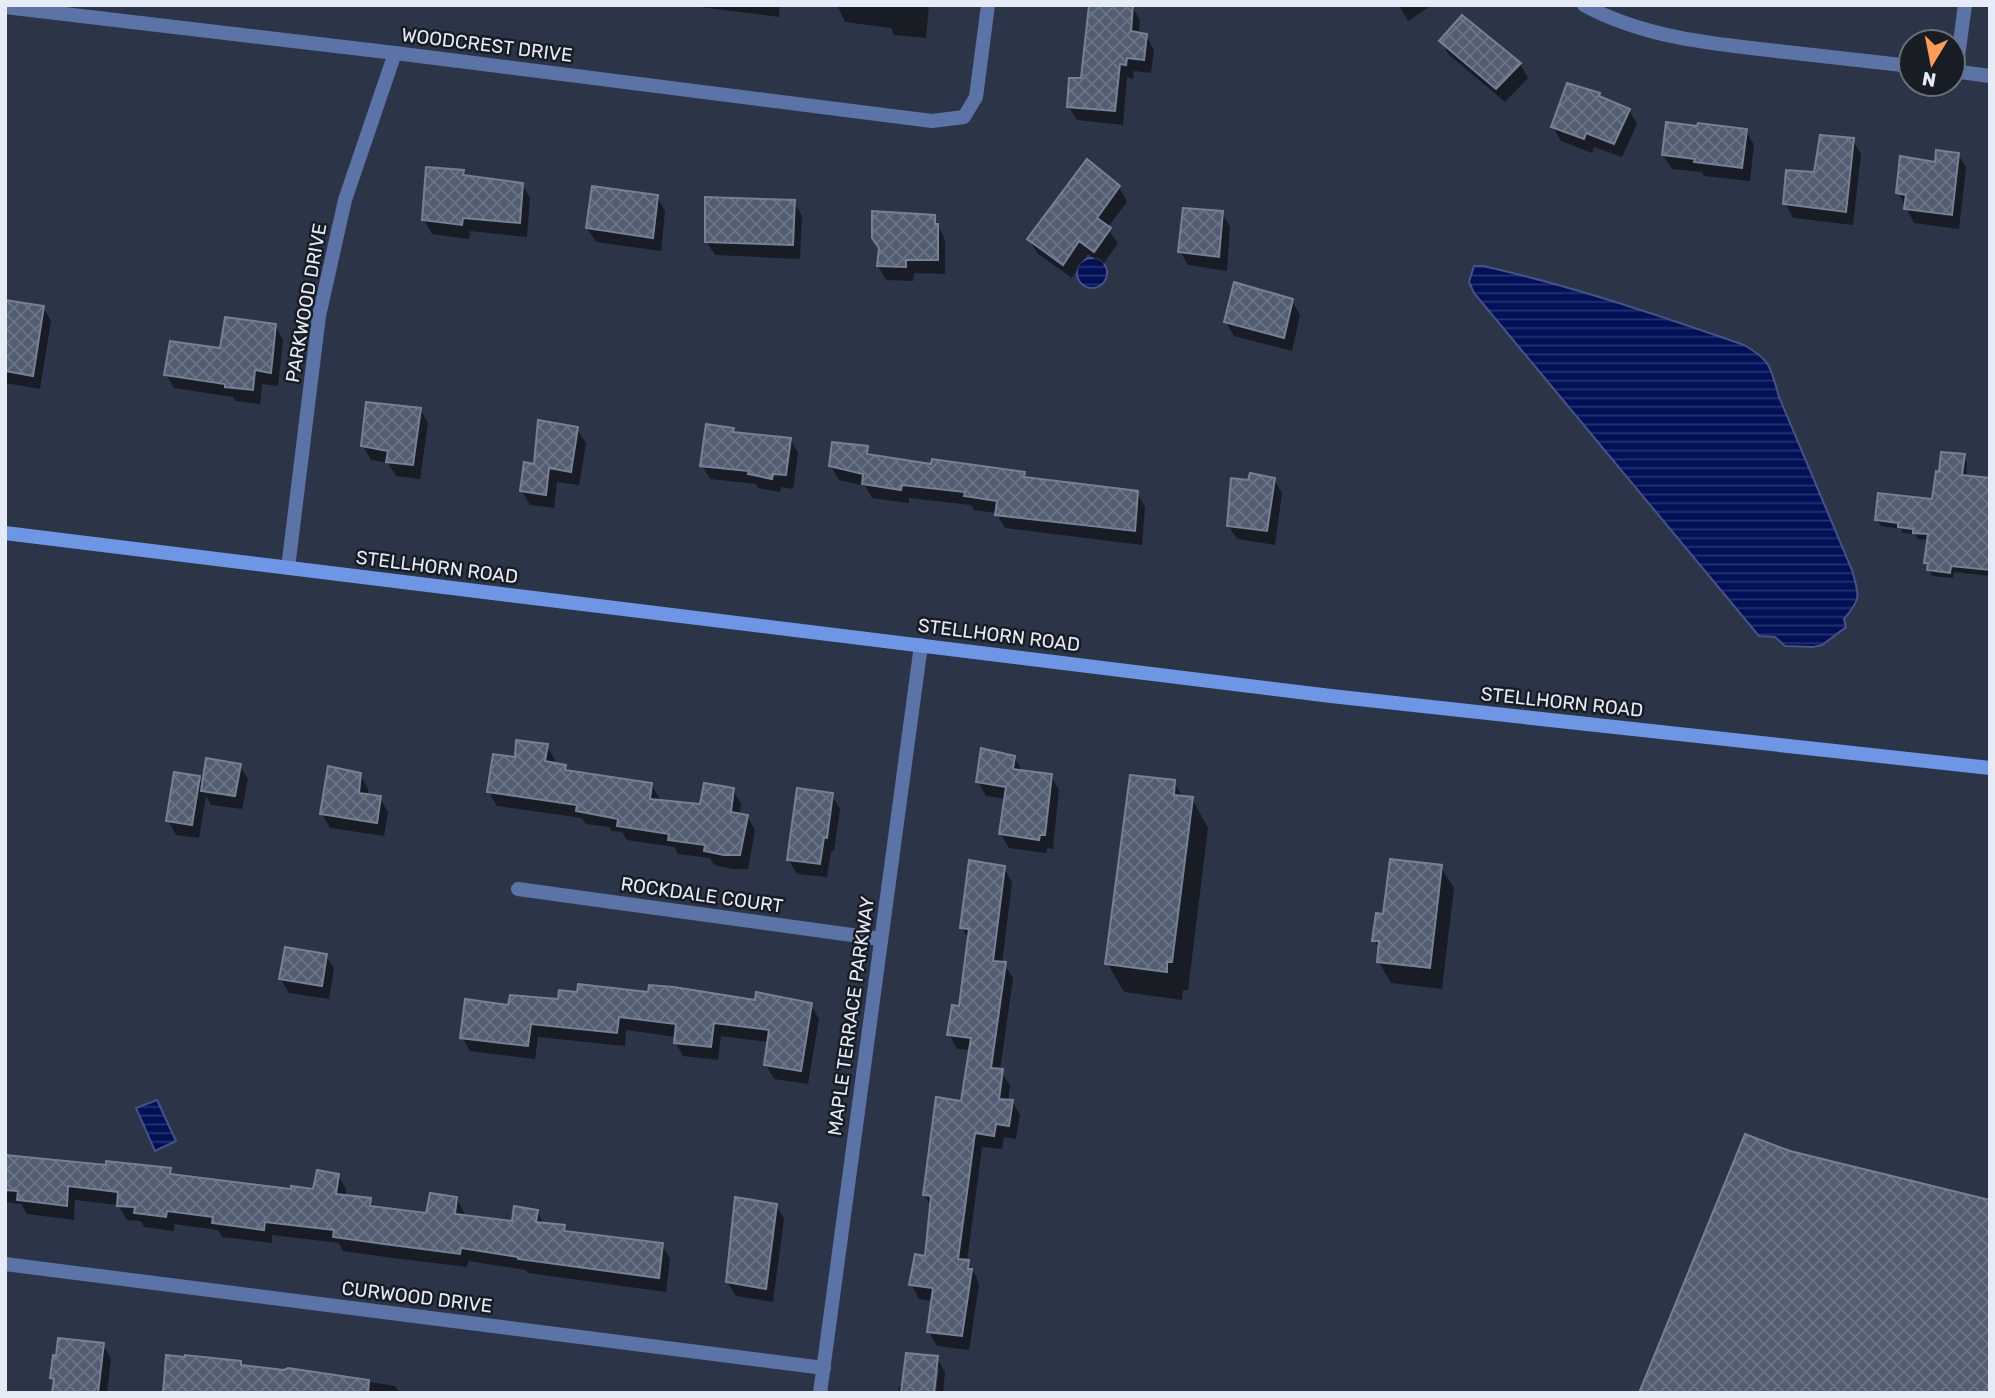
<svg xmlns="http://www.w3.org/2000/svg" width="1995" height="1398" font-family="Rubik,sans-serif">
	<style>
		.water { fill: url(#water-rules); stroke: #455287; stroke-width: 2 }
		.shadow { fill: #0007 }
		.building { fill: url(#building-cross-hatch); stroke: #768196; stroke-width: 2 }
		.lines { fill: none; stroke-linecap: round; stroke-linejoin: round }
		.street { stroke: #5b73a6; stroke-width: 14 }
		.secondary { stroke: #6f95e5; stroke-width: 14 }
		.labels { text-anchor: middle; dominant-baseline: central; stroke-width: 5; stroke-linejoin: round; paint-order: stroke }
		.street-label { font-size: 19px; fill: #e5ebf7; stroke: #181c24 }
	</style>
	<defs>
		<pattern id="water-rules" width="6" height="5" patternUnits="userSpaceOnUse" patternTransform="scale(1.75)"><rect width="6" height="5" fill="#011057"/><path d="M0 2.5h6" fill="none" stroke="#263370"/></pattern>
		<pattern id="building-cross-hatch" width="8" height="8" patternUnits="userSpaceOnUse" patternTransform="scale(1.75)"><rect width="8" height="8" fill="#535d71"/><path d="M0 0l8 8M0 8l8-8" fill="none" stroke="#6c7486"/></pattern>
	</defs>
	<rect width="100%" height="100%" fill="#2c3547"/>
	<path class="water" d="M1077 273a15 15 0 1 1 30 0a15 15 0 1 1-30 0Z
		M1474,266H1483C1572,286 1658,315 1744,345C1772,361 1770,367 1779,397L1852,570C1859,596 1862,598 1844,619L1846,627L1822,645L1813,647L1785,646L1775,637L1759,636L1474,293L1469,282Z
		M157,1100L176,1141L155,1151L136,1108Z"/>
	<path class="shadow" d="M684,5H780L779,17Z
		M837,5H929L926,38L894,35L891,28L845,22Z
		M1399,5H1432L1408,21Z
		M1132,6L1140,20L1139,34L1146,35L1154,50L1151,73L1134,71L1133,79L1127,77L1123,125L1077,120L1068,106L1082,80Z
		M1462,17L1520,64L1528,78L1505,102L1449,55L1441,41Z
		M1599,94L1602,99L1629,110L1637,124L1622,157L1594,147L1592,153L1561,141L1553,127Z
		M1746,131L1754,145L1750,181L1704,176L1702,172L1672,169L1663,155Z
		M1853,140L1861,154L1853,225L1793,218L1785,203Z
		M1958,154L1966,168L1959,229L1914,223L1898,192L1936,164Z
		M1087,162L1119,187L1127,202L1107,228L1118,243L1103,265L1088,254L1072,278L1037,253L1029,239Z
		M463,172L466,178L522,184L530,198L527,237L470,231L469,239L432,234L424,220Z
		M657,197L665,211L661,251L596,242L587,228Z
		M794,202L802,216L800,259L715,255L706,241Z
		M1222,213L1230,227L1227,271L1188,265L1180,251Z
		M934,217L945,240V274L914,273L913,281L886,280L878,266Z
		M1292,301L1300,315L1292,351L1234,336L1226,322Z
		M5,302L43,307L51,321L40,389L5,383Z
		M275,325L283,340L278,386L262,384L260,404L235,401L233,397L174,388L166,374Z
		M420,409L428,423L420,479L396,476L388,463L371,460L363,446Z
		M577,429L586,443L579,485L557,482L554,508L530,505L522,491L536,466Z
		M733,430L735,434L790,439L798,453L793,489L781,487L780,492L758,488L756,484L710,479L702,465Z
		M866,448L872,456L933,466L1023,473L1027,479L1137,493L1145,507L1142,545L1005,528L996,513L974,510L971,505L909,498V503L872,498L865,486L839,480L831,466Z
		M1964,456L1967,463L1966,477L1990,480V576L1954,572L1953,578L1932,576L1926,562L1929,540L1918,539L1915,534L1903,533L1901,529L1881,526L1877,520L1934,501L1941,474Z
		M1274,479L1282,493L1275,545L1237,539L1228,525Z
		M546,745L555,760L554,764L565,766L568,772L651,784L659,798V802L701,806L733,790L741,804L740,815L747,816L755,830L748,869H733L714,865L710,858L678,854L674,847L627,840L622,832L611,831L609,827L586,824L582,818L497,806L489,792L516,759Z
		M1014,757L1023,772L1051,776L1059,790L1053,849L1047,848L1046,853L1009,848L1001,834L1006,799L986,796L978,782Z
		M239,765L248,779L242,809L211,805L206,796L199,838L176,835L168,820L198,777L203,786Z
		M360,774L368,789V796L380,798L388,812L384,836L330,828L322,814Z
		M1174,782L1183,798L1192,799L1208,828L1188,990H1183L1182,1000L1124,992L1107,963Z
		M831,795L840,809L834,851H831L827,877L797,874L789,860Z
		M1441,867L1454,888L1442,989L1391,983L1378,961L1380,950L1374,940L1385,916Z
		M1004,868L1012,882L1002,964H1004L1013,978L1000,1071L1010,1085L1008,1101H1012L1020,1115L1016,1139L1004,1137L1002,1149L982,1147L967,1262L976,1276L979,1285L969,1350L937,1346L929,1332L933,1301L919,1299L911,1284L927,1258L932,1207L924,1195L962,1103L971,1050L957,1049L949,1034L961,1008L969,940L962,928Z
		M326,955L334,969L329,999L289,993L281,979Z
		M560,1001L811,1005L819,1019L808,1084L774,1079L766,1065L769,1042L721,1036L718,1060L683,1056L675,1042L676,1037L626,1030L625,1046L538,1037L535,1059L470,1051L462,1037L509,1006Z
		M5,1156L107,1167L170,1170L173,1176L292,1191H315L338,1175L346,1189L345,1197L370,1200L375,1208L428,1215L456,1198L464,1212L463,1217L513,1223L537,1211L544,1225L564,1227L567,1234L662,1245L670,1259L666,1292L528,1273L526,1270L468,1261L467,1267L393,1258L343,1251L339,1243L272,1235V1243L222,1237L218,1230L174,1224V1231L144,1227L141,1221L127,1220L118,1205L75,1200L74,1220L27,1214L21,1204L5,1202Z
		M776,1205L784,1219L773,1302L736,1296L727,1282Z
		M103,1345L111,1359L107,1393H54L55,1384L52,1378Z
		M937,1358L945,1372L943,1393H936L939,1369H935L932,1393H898L899,1386L903,1387Z
		M242,1367L285,1372L288,1369L395,1386L400,1393H165Z"/>
	<path class="building" d="M1089,5H1133L1131,31L1147,34L1144,60L1127,58L1126,65L1120,64L1115,111L1067,107L1069,78H1081Z
		M1462,15L1521,63L1496,89L1439,41Z
		M1567,83L1600,93L1599,96L1630,109L1614,144L1586,133L1584,139L1551,127Z
		M1666,122L1697,126L1698,123L1747,129L1742,168L1694,162L1695,159L1662,155Z
		M1820,135L1854,138L1846,212L1783,204L1786,170L1814,172Z
		M1936,150L1959,153L1952,215L1904,209L1906,195L1896,193L1900,156L1935,162Z
		M1087,159L1120,186L1097,218L1111,228L1094,252L1079,241L1063,265L1027,239Z
		M426,167L464,170L463,175L523,183L520,223L463,218L462,225L422,220Z
		M592,186L658,195L653,238L586,228Z
		M705,197L795,200L793,245L705,242Z
		M1183,208L1223,211L1219,257L1178,252Z
		M872,211L935,215V224H938V260H906V267L877,266L879,248L872,238Z
		M1234,282L1293,299L1284,338L1224,322Z
		M5,300L44,306L33,376L5,371Z
		M225,317L276,324L271,373L255,370L253,390L225,387V384L164,375L170,341L220,348Z
		M366,402L421,408L413,465L386,462L388,451L361,446Z
		M538,420L578,427L571,472L549,468L546,495L520,491L524,462L534,464Z
		M706,424L734,428L733,432L791,438L786,475L773,474L772,479L748,474L749,471L700,466Z
		M832,442L868,446L867,454L931,464L932,459L1025,472L1024,477L1138,491L1135,531L995,515L997,501L964,496L965,492L902,485L901,490L862,484L863,474L829,466Z
		M1941,452L1965,454L1962,475L1990,478V570L1951,566L1950,573L1927,570L1928,563H1924L1928,534L1913,533V529L1898,527V523L1875,520L1878,493L1932,499L1936,471L1939,472Z
		M1250,473L1275,478L1267,531L1227,526L1231,478L1248,480Z
		M516,740L548,744L545,761L566,765L565,770L652,783L650,799L700,804L704,783L734,788L731,812L748,815L740,855H724L704,851L705,845L668,840L669,834L617,826L618,819L576,811L577,805L487,792L493,754L515,757Z
		M981,748L1015,756L1013,769L1052,774L1045,835H1040L1039,840L999,834L1006,787L976,782Z
		M206,758L241,764L235,796L201,791Z
		M328,766L361,773L359,793L381,796L377,823L320,814Z
		M174,772L200,776L192,825L166,821Z
		M1130,775L1175,780L1174,795L1193,797L1172,962H1167V972L1105,964Z
		M797,788L833,793L827,838L824,837L820,864L787,860Z
		M1390,859L1442,865L1430,968L1377,962L1379,941H1372L1376,913L1383,914Z
		M969,860L1005,866L993,961L1006,962L991,1068L1003,1069L999,1099L1013,1100L1009,1126L996,1124L994,1136L975,1133L958,1259L969,1260L968,1269H972L962,1336L927,1332L933,1288L909,1285L915,1254L925,1256L931,1196L923,1195L936,1097L961,1101L971,1038L947,1035L952,1005L959,1006L969,929L960,928Z
		M285,947L327,954L322,986L279,979Z
		M578,984L648,992L649,985L674,987L755,1000L756,992L812,1003L801,1071L764,1065L769,1030L714,1023L711,1047L674,1043L676,1024L619,1017L617,1033L531,1024L528,1046L460,1038L465,999L508,1005L510,995L558,999L559,990L577,992Z
		M1745,1134L1790,1151L1990,1200V1393H1639Z
		M5,1155L106,1165V1161L171,1168L170,1174L291,1189V1186L313,1189L317,1170L339,1174L336,1194L371,1198L370,1206L426,1213L430,1193L457,1197L455,1214L512,1221L514,1206L538,1210L536,1222L565,1225L564,1231L663,1243L659,1278L518,1259V1257L461,1248L460,1254L384,1244L333,1237L334,1230L265,1222L264,1230L212,1223L213,1217L167,1211L166,1217L134,1213L135,1207L117,1206L118,1192L68,1186L67,1206L17,1200L18,1191L5,1190Z
		M735,1197L777,1204L766,1289L726,1282Z
		M58,1338L104,1343L98,1393H52L54,1379L50,1378L53,1355L56,1356Z
		M906,1353L938,1356L934,1393H901Z
		M166,1355L185,1357V1355L241,1361V1365L284,1370L288,1368L369,1380L368,1393H163Z"/>
	<g class="lines">
		<path class="street" d="M1584,5C1643,37 1711,44 1777,51C1822,56 1866,61 1911,66
			M5,7L395,53L932,121L964,117L976,97L988,5
			M1953,71L1990,76
			M1956,71L1965,5
			M288,568L319,316L345,200L395,53
			M518,889L881,939
			M5,1264L824,1368
			M820,1393L921,645"/>
		<path class="secondary" d="M5,533L1331,696L1990,768"/>
	</g>
	<g class="labels">
		<g class="street-label">
			<text transform="translate(487 45) rotate(7)">WOODCREST DRIVE</text>
			<text transform="translate(306 303) rotate(-80)">PARKWOOD DRIVE</text>
			<text transform="translate(437 567) rotate(7)">STELLHORN ROAD</text>
			<text transform="translate(999 635) rotate(7)">STELLHORN ROAD</text>
			<text transform="translate(1562 702) rotate(6)">STELLHORN ROAD</text>
			<text transform="translate(702 895) rotate(8)">ROCKDALE COURT</text>
			<text transform="translate(851 1016) rotate(-82)">MAPLE TERRACE PARKWAY</text>
			<text transform="translate(417 1297) rotate(7)">CURWOOD DRIVE</text>
		</g>
	</g>
	<rect width="1995" height="1398" fill="none" stroke="#e5ebf7" stroke-width="14"/>
	<g transform="translate(1932 63) rotate(190)"><circle r="33" fill="#181c24" stroke="#6a6f78" stroke-width="2"/>
	<path d="M0-5L12 26L0 18L-12 26Z" fill="#fe9c57"/>
	<text y="-10" font-size="19" font-weight="bold" text-anchor="middle" fill="#e5ebf7">N</text>
	</g>
</svg>
